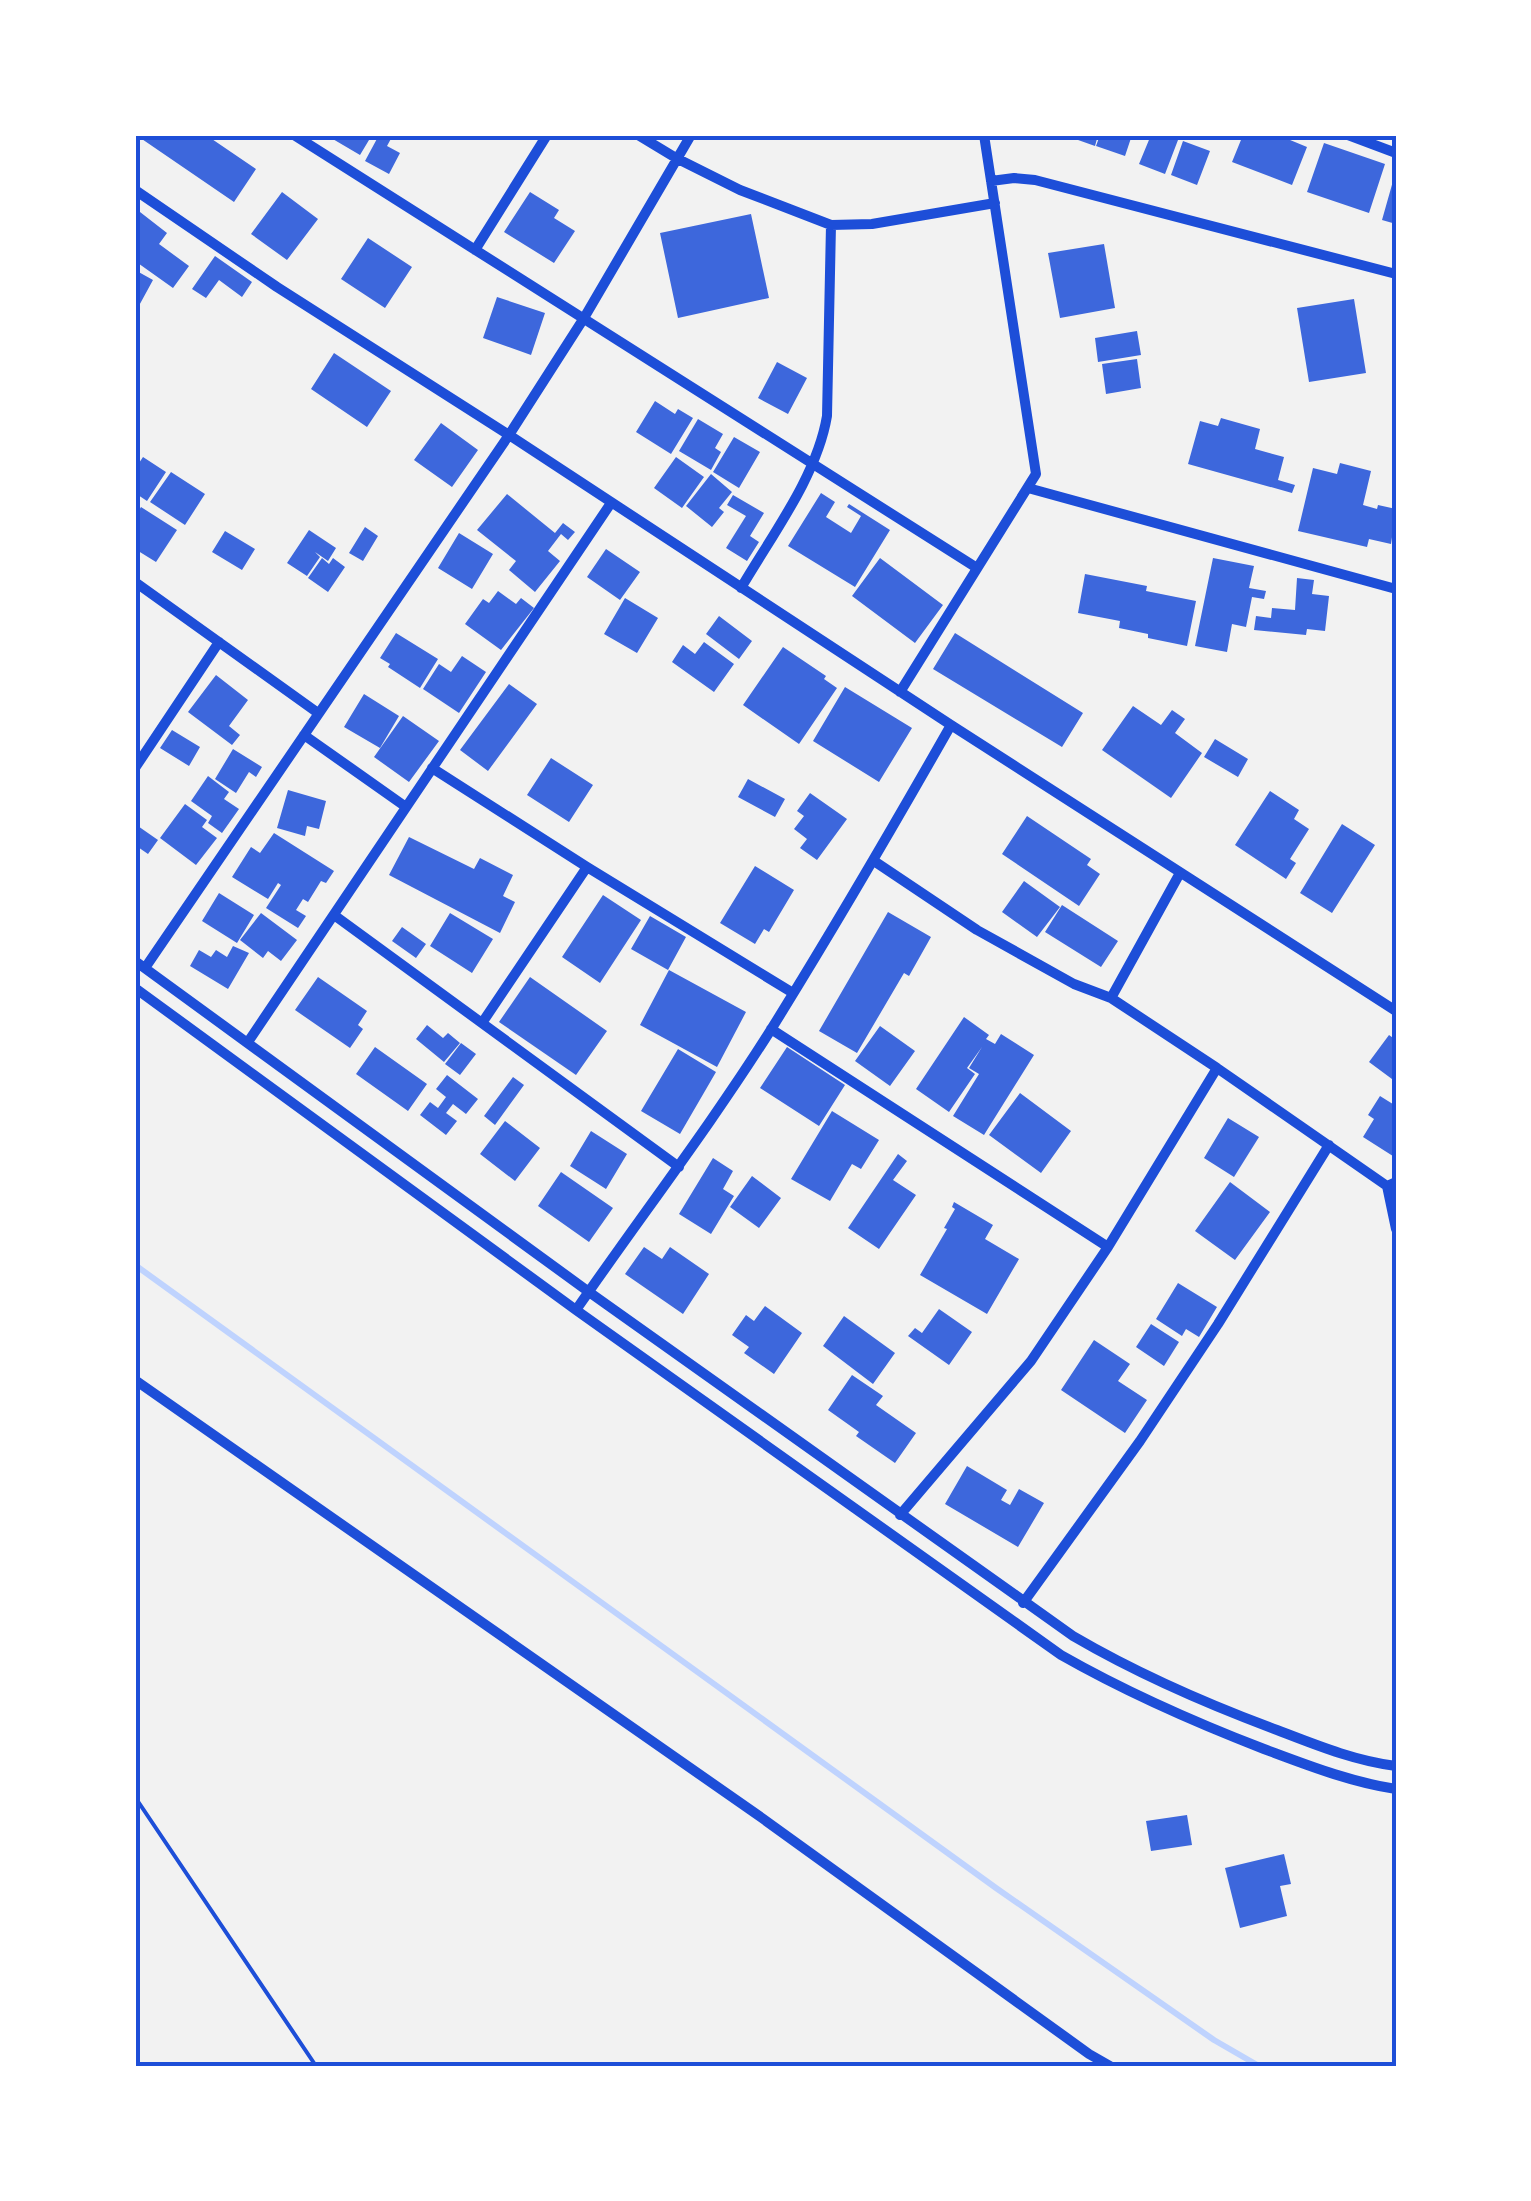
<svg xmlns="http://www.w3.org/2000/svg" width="1531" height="2201" font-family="'DejaVu Sans',sans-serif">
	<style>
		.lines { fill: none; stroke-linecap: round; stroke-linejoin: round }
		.stream { stroke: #bfd3fe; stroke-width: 6 }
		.building { fill: #3d67dc }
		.path { stroke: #1d4ed8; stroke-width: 4 }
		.minor { stroke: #1d4ed8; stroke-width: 10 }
		.neatline { fill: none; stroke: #1d4ed8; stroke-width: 4 }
	</style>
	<rect width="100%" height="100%" fill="#f2f2f2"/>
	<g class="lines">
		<path class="stream" d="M135,1265L996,1888L1214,2040L1259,2066"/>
	</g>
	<path class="building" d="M136,135H206L256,169L234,202Z
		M326,135H372L360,155Z
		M379,135H393L387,146L400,153L389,174L365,161Z
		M1064,135H1098L1095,146Z
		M1100,135H1132L1125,156L1096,146Z
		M1151,135H1164L1178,140L1165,174L1139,164Z
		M1243,135H1278L1307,147L1292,185L1232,162Z
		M1183,141L1210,151L1197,185L1171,175Z
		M1324,143L1385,164L1369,213L1307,192Z
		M1395,174H1396V224L1382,220Z
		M282,192L318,219L287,260L251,234Z
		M530,192L559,210L554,218L575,231L554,263L504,232Z
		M140,212L167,233L159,244L189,266L173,288L135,261V219Z
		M751,214L769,298L678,318L660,233Z
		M368,238L412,267L385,308L341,279Z
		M1104,244L1115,308L1060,318L1048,253Z
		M215,256L252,282L242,297L219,280L206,298L192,289Z
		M135,270L153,280L135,313Z
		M497,297L545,313L531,355L483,338Z
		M1354,299L1366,373L1309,382L1297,308Z
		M1137,331L1141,355L1098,362L1095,338Z
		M334,353L391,391L367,427L311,389Z
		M1137,359L1141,388L1106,394L1102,364Z
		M777,362L807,378L788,414L758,398Z
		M655,401L675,414L678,409L693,418L671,454L636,432Z
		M1221,418L1260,429L1255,449L1284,457L1278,480L1295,485L1292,493L1188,464L1200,421L1218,426Z
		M698,419L723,434L715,448L721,452L711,470L679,451Z
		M441,423L478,450L452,487L414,460Z
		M734,437L760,452L739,488L713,472Z
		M143,457L166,472L147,501L135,493V469Z
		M676,457L704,477L682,508L654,488Z
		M1340,463L1371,471L1363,505L1377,509L1378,505L1396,509L1391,544L1369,539L1367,547L1298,531L1313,468L1337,474Z
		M171,472L205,494L185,525L150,502Z
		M711,474L732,492L719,508L724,512L712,527L686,506Z
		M821,493L835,502L826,517L851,533L861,516L847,507L849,504L890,530L855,587L788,546Z
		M507,494L555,533L563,523L575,532L568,540L561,534L548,551L560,561L535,592L509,570L516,561L477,530Z
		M733,495L764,513L750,536L759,542L747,561L726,548L746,516L727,505Z
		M141,507L177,530L156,562L135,549V517Z
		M365,527L378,536L363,561L349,553Z
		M309,530L336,548L328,561L315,552L320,557L307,576L287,563Z
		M225,531L255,549L242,570L212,552Z
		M459,533L493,554L472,589L438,568Z
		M606,549L640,572L620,600L587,577Z
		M322,558L329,564L333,558L345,567L328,592L308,578Z
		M880,558L943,605L915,643L852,596Z
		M1213,558L1254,566L1249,588L1266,591L1264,599L1252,597L1246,627L1232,624L1227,652L1195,646Z
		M1085,574L1147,586L1146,591L1196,601L1187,646L1148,638V634L1119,628L1120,621L1078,613Z
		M1297,578L1314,580L1312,594L1329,596L1325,631L1307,629L1306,635L1254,630L1256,616L1271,618L1272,608L1295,610Z
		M498,591L516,604L521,598L534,608L501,650L465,624L483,599L489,603Z
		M625,598L658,618L637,653L604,634Z
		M719,616L752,641L739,659L706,634Z
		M396,633L438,659L420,688L388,667L390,664L380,658Z
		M955,633L1083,713L1062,747L933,669Z
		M704,642L734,664L714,692L672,662L683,645L695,654Z
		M783,647L826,676L824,679L837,688L799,744L743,705Z
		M462,656L486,672L459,713L423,689L439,664L451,672Z
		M216,675L248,700L229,726L240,735L232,745L188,712Z
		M509,684L537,704L488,771L460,750Z
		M845,687L912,728L879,782L813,741Z
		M364,694L399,716L380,748L344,727Z
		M1133,706L1161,725L1172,710L1185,719L1175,733L1202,753L1171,798L1102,750Z
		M403,716L439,741L409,782L374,757Z
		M172,730L200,747L189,766L160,748Z
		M1215,739L1248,759L1238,777L1204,757Z
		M233,749L262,767L256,777L249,772L236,793L215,779Z
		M551,758L593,785L569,822L527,795Z
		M208,776L229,792L224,799L239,809L222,833L208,823L212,816L191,801Z
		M748,779L785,799L775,817L738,797Z
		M288,790L326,801L319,829L307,826L305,836L277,828Z
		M1270,791L1299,810L1294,819L1309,829L1290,859L1296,863L1286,879L1235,845Z
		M810,793L847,819L817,860L800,848L807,839L794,829L804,816L797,811Z
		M185,804L207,820L202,827L217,838L196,865L160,838Z
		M1027,816L1091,859L1087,865L1100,874L1079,906L1002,854Z
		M135,824L158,840L148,854L135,845Z
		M1342,824L1375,845L1332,913L1300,893Z
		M274,833L334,871L326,883L321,881L308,902L303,899L296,910L306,916L298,928L266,908L281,885L278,883L268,899L232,877L251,847L260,853Z
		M409,837L474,869L480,858L513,875L503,896L515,902L500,933L389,875Z
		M755,866L794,890L769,932L764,929L755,944L720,923Z
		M1024,881L1060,907L1037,937L1002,912Z
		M219,893L254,915L237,943L202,921Z
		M603,895L641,920L600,983L562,957Z
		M1062,905L1118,941L1101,967L1045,932Z
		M888,912L931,937L909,976L904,973L857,1053L819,1031Z
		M261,913L297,940L281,961L268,951L263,958L240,940Z
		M450,913L493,939L472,973L430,946Z
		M650,916L686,937L668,970L631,949Z
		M402,927L426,944L416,958L392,941Z
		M233,946L249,953L228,989L190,966L199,950L211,957L216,950L227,957Z
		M669,970L746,1012L717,1067L640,1025Z
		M318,977L367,1011L358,1025L363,1029L350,1048L295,1010Z
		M530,977L607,1031L576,1075L499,1022Z
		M964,1017L989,1035L986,1039L995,1044L1001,1034L1034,1055L984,1135L953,1116L979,1074L969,1068L982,1047L967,1068L975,1074L949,1112L916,1089Z
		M427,1025L443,1038L448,1033L460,1043L444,1062L416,1039Z
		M880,1026L915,1051L890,1086L855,1061Z
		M1389,1035L1396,1040V1082L1369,1062Z
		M461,1043L476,1054L460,1075L445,1064Z
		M375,1047L427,1084L408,1111L356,1074Z
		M787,1047L845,1085L819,1126L760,1088Z
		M678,1049L716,1072L680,1134L641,1111Z
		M447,1075L478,1099L466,1114L453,1104L446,1113L457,1121L446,1135L420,1115L430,1102L438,1108L446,1097L436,1089Z
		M513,1077L524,1085L495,1125L484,1116Z
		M1020,1093L1071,1131L1041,1173L989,1135Z
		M1380,1096L1396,1106V1158L1363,1137L1374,1119L1368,1115Z
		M832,1111L879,1140L861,1169L852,1164L830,1201L791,1179Z
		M1228,1118L1259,1137L1234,1177L1204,1158Z
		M505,1121L540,1148L515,1181L480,1154Z
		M591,1131L627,1154L606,1189L570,1166Z
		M898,1154L907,1161L893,1180L916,1195L879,1249L848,1228Z
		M713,1158L733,1171L723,1189L734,1196L711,1234L679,1214Z
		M561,1172L613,1208L589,1242L538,1206Z
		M752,1176L781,1198L759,1228L730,1207Z
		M1230,1182L1270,1212L1235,1260L1195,1231Z
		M954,1202L993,1225L985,1239L1019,1259L987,1314L920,1275L947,1229L944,1228L955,1209L952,1207Z
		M644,1247L662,1259L670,1247L709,1274L683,1314L625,1274Z
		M1178,1283L1217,1307L1199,1337L1186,1329L1182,1336L1156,1319Z
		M765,1306L802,1333L774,1374L744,1353L749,1347L732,1335L746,1315L754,1321Z
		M939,1309L972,1332L949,1365L908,1336L915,1328L922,1333Z
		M844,1316L895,1353L873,1384L823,1346Z
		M1151,1324L1179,1342L1164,1366L1136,1347Z
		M1094,1340L1130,1364L1118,1381L1147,1400L1125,1433L1061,1390Z
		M852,1375L883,1396L876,1405L916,1433L895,1463L856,1436L859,1432L828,1410Z
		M967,1466L1007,1490L1001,1500L1010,1505L1019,1489L1044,1503L1018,1547L945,1504Z
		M1187,1815L1192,1845L1151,1851L1146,1821Z
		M1284,1854L1291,1884L1280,1886L1287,1916L1240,1928L1225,1868Z"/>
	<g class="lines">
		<path class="path" d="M135,1797L316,2066"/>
		<path class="minor" d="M294,135L977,568
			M638,135L676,158L740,190L831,225L872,224L995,203
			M1348,135L1396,153
			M991,181L1014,178L1035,180L1396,274
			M135,190L277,287L509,435L951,725L1396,1011
			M475,250L547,135
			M1028,488L1396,589
			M135,582L318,713
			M741,588C772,535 817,476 827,416L831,225
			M900,692L1036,474L984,135
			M304,735L406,807
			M135,768L219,642
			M432,768L587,867L793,993
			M874,861L977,930L1074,984L1111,998L1217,1068L1387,1186
			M334,915L679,1167
			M135,961L589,1292L1073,1636C1138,1674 1207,1704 1277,1730C1316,1745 1355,1761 1396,1766
			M145,968L509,435L584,318L691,135
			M135,988L576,1310L1061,1655C1126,1692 1194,1722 1264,1749C1307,1765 1350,1782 1396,1789
			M1111,998L1180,873
			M482,1023L587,867
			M771,1029L1108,1247
			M248,1042L611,503
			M1396,1182L1387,1186L1396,1229
			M576,1310C641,1216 711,1125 772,1028C834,928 893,827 951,725
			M135,1380L762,1818L1089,2054L1110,2066
			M900,1515L1031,1361L1108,1247L1217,1068
			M1023,1603L1140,1441L1218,1324L1329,1145"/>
	</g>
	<rect width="1531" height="2201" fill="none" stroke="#ffffff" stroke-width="275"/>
	<rect x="138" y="138" width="1256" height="1926" class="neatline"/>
</svg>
